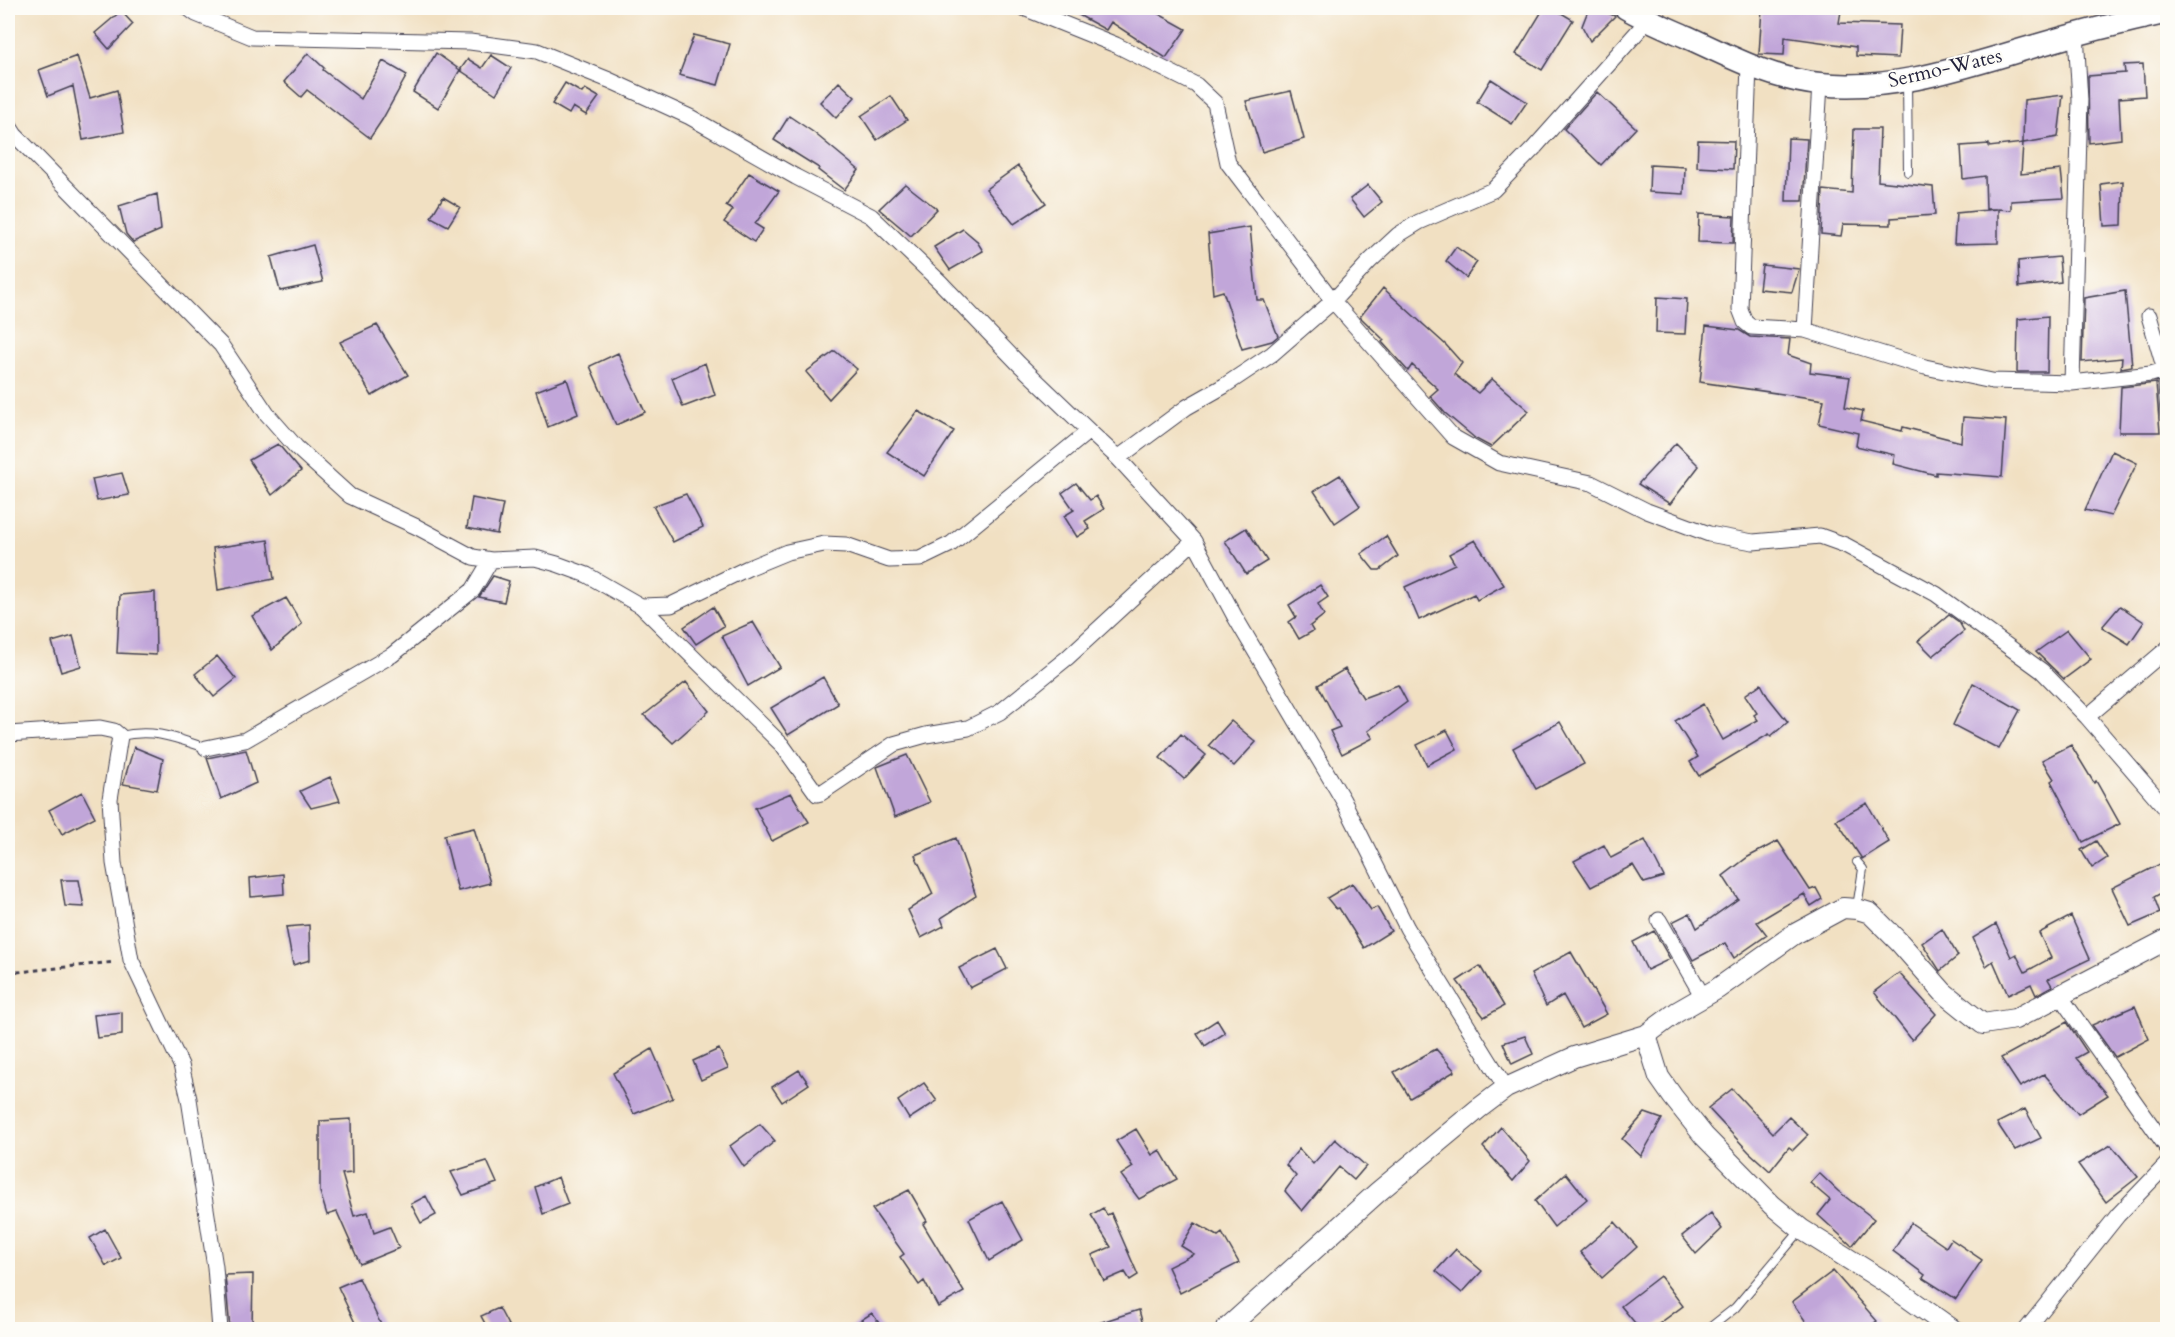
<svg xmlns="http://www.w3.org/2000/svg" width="2175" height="1337" font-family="Cardo,serif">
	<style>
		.building { fill: #c1a6d9 }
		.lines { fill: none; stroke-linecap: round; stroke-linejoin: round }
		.service-casing { stroke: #413e4f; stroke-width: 10 }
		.minor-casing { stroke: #413e4f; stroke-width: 17 }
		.tertiary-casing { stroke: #413e4f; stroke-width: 22 }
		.secondary-casing { stroke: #413e4f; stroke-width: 25 }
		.path { stroke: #413e4f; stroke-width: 3; stroke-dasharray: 4.5 4.5; stroke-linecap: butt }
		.service { stroke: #fff; stroke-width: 8 }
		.minor { stroke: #fff; stroke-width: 15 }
		.tertiary { stroke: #fff; stroke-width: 20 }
		.secondary { stroke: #fff; stroke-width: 22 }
		.labels { text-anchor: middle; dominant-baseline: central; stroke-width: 4.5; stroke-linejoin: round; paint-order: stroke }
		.street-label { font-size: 20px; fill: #22223b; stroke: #fdfcf7 }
	</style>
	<rect width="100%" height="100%" fill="#fdfcf7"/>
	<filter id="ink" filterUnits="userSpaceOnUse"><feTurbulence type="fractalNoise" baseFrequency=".0167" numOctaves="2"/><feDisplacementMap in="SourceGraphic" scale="12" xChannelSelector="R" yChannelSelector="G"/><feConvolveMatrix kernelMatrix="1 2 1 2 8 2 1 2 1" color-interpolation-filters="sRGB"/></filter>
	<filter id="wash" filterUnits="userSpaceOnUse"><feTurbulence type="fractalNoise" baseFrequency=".008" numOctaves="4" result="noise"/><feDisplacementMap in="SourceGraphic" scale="24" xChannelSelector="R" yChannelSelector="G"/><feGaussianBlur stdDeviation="1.35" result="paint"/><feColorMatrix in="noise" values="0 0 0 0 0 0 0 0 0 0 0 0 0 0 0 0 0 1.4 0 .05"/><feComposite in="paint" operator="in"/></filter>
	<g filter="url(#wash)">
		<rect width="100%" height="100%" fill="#f1e0c2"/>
		<g id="blocks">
			<path class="building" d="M1066,8H1148L1186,29L1166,58L1111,22L1106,30Z
				M1544,8H1553L1573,20L1542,70L1516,54Z
				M1589,8H1596L1615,16L1590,41L1582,26Z
				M1762,8H1818L1841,11L1839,23L1900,25L1898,58L1856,56V47L1785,37L1784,55L1759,54Z
				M121,11L133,24L109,49L95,33Z
				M694,35L730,44L718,85L679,75Z
				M308,53L324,68L323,70L361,99L383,61L407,75L382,120L370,138L307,90L301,97L284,82Z
				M436,53L460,70L438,108L413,92Z
				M491,55L511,68L496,94L460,70L468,59L482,68Z
				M77,56L90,98L117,90L124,132L83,140L73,86L48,96L39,70Z
				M2143,64L2145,96L2119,98L2121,139L2089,143L2088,76L2125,73L2124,65Z
				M1491,79L1527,102L1512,124L1477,102Z
				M839,82L855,97L836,118L820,102Z
				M565,83L582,93L585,89L599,97L586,115L573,107L569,114L552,104Z
				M1291,91L1304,139L1262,152L1246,101Z
				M1597,92L1636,128L1601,165L1564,129Z
				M2063,95L2058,137L2023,143L2024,100Z
				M891,96L907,120L877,140L861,116Z
				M789,116L813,132L859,170L844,190L818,170L819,168L774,140Z
				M1854,129H1880L1878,181L1933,187L1935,215L1891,218V225L1843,224L1841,236L1821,234L1823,190L1852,193Z
				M1788,138L1807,139L1803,201H1786Z
				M1698,140L1734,141L1733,169L1697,167Z
				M2023,143L2021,174L2061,170L2064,198L2011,201V210L1998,209V243L1954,244L1956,213L1997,209H1986L1985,176L1963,179L1961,146L1989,144V147Z
				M1650,165L1685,167L1684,194L1649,192Z
				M1018,166L1046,203L1014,224L986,189Z
				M749,173L779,191L755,224L763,229L754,242L724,222L733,210L726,206Z
				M2123,181L2122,225L2104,226L2101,184Z
				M905,184L937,209L911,236L879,209Z
				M1368,185L1382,202L1364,217L1350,199Z
				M157,194L161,230L133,242L126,234L119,206Z
				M443,197L460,207L448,226L431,217Z
				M1699,214L1734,216L1733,243L1698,242Z
				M1250,227L1257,300H1264L1278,336L1272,341L1242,349L1223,291L1213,294L1208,234Z
				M963,229L976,240L983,251L950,270L934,247Z
				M313,245L323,282L280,291L271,257Z
				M1456,247L1477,262L1466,278L1446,261Z
				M2059,257L2061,282L2019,287L2018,261Z
				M1762,265L1799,269L1792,292L1759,289Z
				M1383,288L1446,345L1462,363L1454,374L1478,393L1492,379L1529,411L1491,447L1476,439L1445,413L1430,396L1438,389L1412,365L1408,371L1382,342L1384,340L1360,317Z
				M2125,291L2132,366L2121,368L2122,358L2082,362L2084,298Z
				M1657,297L1687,299L1685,334L1656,333Z
				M2048,316L2047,372H2017L2018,319Z
				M377,325L408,375L372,396L340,342Z
				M1706,326L1739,330L1750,337L1790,339L1788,355L1811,363L1810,372L1850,377L1845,407L1863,411L1861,421L1902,431L1903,427L1961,442L1963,417L2006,420L2002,477L1936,472V475L1893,464L1895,455L1856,446L1858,433L1819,424L1824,400L1700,382Z
				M835,351L857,369L829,399L806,372Z
				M618,353L645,412L616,425L590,366Z
				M705,363L715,395L683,407L672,378Z
				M567,379L578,414L548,427L536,391Z
				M2156,383L2160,432H2119L2121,387Z
				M918,411L954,431L924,476L887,452Z
				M1676,443L1699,466L1670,504L1638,484Z
				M278,444L301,471L272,495L249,460Z
				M2112,451L2137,463L2111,516L2085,510Z
				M122,473L129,495L97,501L92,479Z
				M1340,475L1360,506L1335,523L1314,491Z
				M1076,483L1090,500L1096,496L1104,509L1085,521L1090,529L1077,537L1064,516L1074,510L1062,493Z
				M686,494L703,527L673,542L653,506Z
				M472,498L503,504L497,534L467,528Z
				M1246,528L1267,561L1246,574L1225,541Z
				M1386,536L1398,556L1380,570H1374L1361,554Z
				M268,540L274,579L218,590L213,548Z
				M1475,540L1504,585L1477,600L1474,594L1419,620L1405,587L1455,564L1449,554Z
				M493,576L509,581L504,602L479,597Z
				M1320,585L1328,597L1318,604L1324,615L1310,626L1313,631L1299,639L1289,622L1296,617L1289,605Z
				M155,592L156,655L117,653L120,595Z
				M286,598L302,624L272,650L252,616Z
				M2120,606L2144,622L2129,644L2102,627Z
				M713,607L724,626L696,644L684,627Z
				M1949,615L1959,622L1964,631L1933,656L1918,641Z
				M753,622L780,667L748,686L722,636Z
				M2067,630L2091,659L2064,679L2036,652Z
				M73,636L81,666L61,672L52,642Z
				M217,656L236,679L214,697L195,674Z
				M1345,669L1363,698L1398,685L1407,702L1368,731L1373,738L1342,754L1330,731L1340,727L1318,685Z
				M823,677L838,704L788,735L771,708Z
				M686,682L709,711L673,743L644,715Z
				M1973,683L2020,710L1999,749L1953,725Z
				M1761,684L1768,697L1788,722L1771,736L1769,734L1699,776L1690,762L1698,757L1675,721L1703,704L1723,740L1758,720L1754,715L1757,713L1745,695Z
				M1231,721L1256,742L1234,766L1209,745Z
				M1560,722L1584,764L1536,789L1513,748Z
				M1447,730L1457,749L1427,765L1417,745Z
				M1181,734L1206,755L1184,779L1160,758Z
				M2071,745L2094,783L2096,781L2120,824L2083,842L2051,781L2054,779L2042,760Z
				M134,747L163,759L157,790L123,784Z
				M246,750L256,783L221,799L207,758Z
				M907,755L930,802L895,817L877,767Z
				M330,777L340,801L311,808L300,791Z
				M82,792L95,817L62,834L49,810Z
				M791,793L809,822L772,841L755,808Z
				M1867,803L1889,842L1862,859L1836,820Z
				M474,828L490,883L458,891L444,835Z
				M956,838L976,896L941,918L944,926L921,938L908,910L933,894L915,855Z
				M1645,840L1664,877L1644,883L1633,865L1591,887L1574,861L1604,845L1611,858Z
				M1778,841L1810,890L1816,888L1822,899L1811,906L1804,894L1757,922L1767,935L1734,958L1725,943L1693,960L1672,922L1690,913L1697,928L1738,899L1723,876L1748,857Z
				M2096,841L2107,858L2092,868L2081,850Z
				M2160,864L2168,886V889L2154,897L2160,913L2130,926L2112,888Z
				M283,874L284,894L251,897L250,878Z
				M61,880H79L84,907L65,906Z
				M1352,883L1371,910L1377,907L1391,931L1364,948L1339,908L1336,909L1327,898Z
				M2071,916L2090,959L2048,979L2052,986L2036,995L2031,984L2008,995L1993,961L1986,966L1973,938L1996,924L2011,957L2016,954L2025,972L2051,958L2039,933Z
				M309,925L310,960L293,965L286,927Z
				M1942,929L1958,956L1940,971L1922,943Z
				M1654,931L1670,959L1647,970L1633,942Z
				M997,949L1007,969L970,988L959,968Z
				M1571,952L1607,1014L1581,1028L1563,995L1546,1006L1531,974Z
				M1480,966L1504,1006L1484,1017L1457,981Z
				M1899,973L1936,1014L1912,1040L1874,992Z
				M2135,1006L2149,1039L2115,1057L2092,1025Z
				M122,1012V1035L97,1038L94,1015Z
				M1217,1020L1225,1033L1205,1046L1197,1033Z
				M2067,1022L2087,1052L2076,1058L2108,1095L2078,1114L2044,1074L2020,1087L2001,1058Z
				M1525,1036L1533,1054L1512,1064L1503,1043Z
				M652,1049L673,1098L634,1114L613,1073Z
				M719,1049L728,1068L701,1080L693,1061Z
				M1436,1049L1455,1071L1410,1098L1394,1072Z
				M799,1070L809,1084L782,1102L772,1087Z
				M924,1083L937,1101L909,1119L898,1101Z
				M1732,1089L1773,1133L1789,1117L1808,1135L1793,1150L1789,1147L1770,1171L1749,1152L1708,1108Z
				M2025,1109L2041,1138L2015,1150L1997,1123Z
				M1645,1113L1662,1119L1641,1156L1622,1139Z
				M351,1119L352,1173L342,1174L354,1216L368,1212L374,1233L390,1227L399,1248L360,1264L337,1212L327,1215L320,1192V1121Z
				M760,1124L775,1141L744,1167L730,1146Z
				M1501,1127L1530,1161L1513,1181L1483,1147Z
				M1136,1129L1152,1155L1160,1150L1177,1179L1139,1199L1121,1175L1133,1167L1116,1141Z
				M1335,1139L1366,1166L1354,1180L1339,1167L1302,1211L1285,1191L1296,1176L1286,1165L1299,1149L1313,1164Z
				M2111,1145L2138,1177L2106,1202L2078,1164Z
				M487,1161L497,1183L463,1195L451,1172Z
				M1566,1173L1587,1199L1554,1227L1535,1201Z
				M1819,1173L1838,1191L1874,1219L1852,1246L1818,1215L1830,1200L1810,1183Z
				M558,1177L568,1204L543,1214L535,1187Z
				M909,1190L927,1221L923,1224L964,1292L938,1307L924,1281L919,1285L900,1257L904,1254L872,1209Z
				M426,1196L436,1215L421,1223L411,1204Z
				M1002,1201L1023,1240L989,1261L969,1219Z
				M1103,1208L1107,1215L1111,1213L1138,1275L1130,1280L1125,1272L1104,1281L1092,1255L1111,1247L1091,1215Z
				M1711,1213L1722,1229L1696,1254L1682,1236Z
				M1615,1222L1637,1247L1602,1278L1580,1252Z
				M1195,1223L1218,1236L1222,1233L1239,1263L1180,1293L1168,1267L1194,1254L1181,1246Z
				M1911,1223L1946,1247L1951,1239L1982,1260L1956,1299L1923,1278L1925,1275L1893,1251Z
				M105,1229L121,1258L106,1266L90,1238Z
				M1456,1249L1482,1271L1462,1293L1436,1271Z
				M1833,1271L1877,1321L1865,1329H1811L1792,1302Z
				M253,1274L252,1328L230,1329L225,1275Z
				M1660,1276L1683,1306L1652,1329H1640L1621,1306Z
				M359,1278L383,1329H358L338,1287Z
				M499,1308L510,1329H488L481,1316Z
				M1139,1310L1144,1329H1087L1086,1327Z
				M872,1313L883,1329H847Z"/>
		</g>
	</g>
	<g filter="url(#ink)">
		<use href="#blocks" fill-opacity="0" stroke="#413e4f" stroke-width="1.5"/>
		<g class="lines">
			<g class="service-casing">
				<path id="service" d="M1907,81L1908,172
					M120,736C153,728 176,738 206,748
					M1857,862L1863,869L1857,907
					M1707,1330L1735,1308L1800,1231"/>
			</g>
			<g class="minor-casing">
				<path id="minor" d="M188,8L196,14L252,37L470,42L537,51L609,80L690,117L796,177L871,216L940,282L1019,364L1089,431
					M1024,8L1116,45L1196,85L1215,103L1228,163L1333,301L1272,354L1224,386L1187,407L1118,458
					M1649,19L1534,148L1493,190L1419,222L1398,235L1370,261L1333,301L1453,437L1499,463L1591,483L1647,511L1709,534L1753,542L1820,536L1845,545L1936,594L2042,671L2087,717L2168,811
					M1749,65L1740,309L1745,322L1751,327L1805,330L1925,367L1992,381L2072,383L2151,374L2168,369
					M8,124L15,135L221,345L267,414L296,447L350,496L417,527L473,557L491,560L535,558L557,564L587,575L641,606L671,605L748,568L787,552L824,544L846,545L889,560L920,559L951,544L1089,431L1118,458L1194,541L1235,617L1343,800L1407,928L1506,1088
					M2149,316L2165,370L2168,413
					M1805,330L1820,84
					M2072,383L2080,100L2076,34
					M641,606L782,745L817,794L821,793L894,744L926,735L968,728L1000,712L1067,658L1194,541
					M2087,717L2168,648
					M8,734L100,728L114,731L120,736L110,799L114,863L131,960L181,1065L189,1099L215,1267L220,1330
					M206,748L245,740L392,655L473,590L491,560
					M1659,920L1703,997
					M2060,996L2168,1149
					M2026,1330L2118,1215L2168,1163"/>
			</g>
			<g class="tertiary-casing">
				<path id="tertiary" d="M1646,1035L1659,1077L1673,1097L1704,1136L1772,1205L1801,1229L1890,1285L1953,1330
					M1225,1330L1378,1192L1478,1109L1506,1088L1574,1057L1646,1035L1677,1012L1717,989L1793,935L1843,908L1857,909L1870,913L1900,943L1943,992L1983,1024L2015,1019L2168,939"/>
			</g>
			<g class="secondary-casing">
				<path id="secondary" d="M1626,8C1645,19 1667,28 1687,37C1729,56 1773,80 1820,84C1894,92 1966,66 2035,46C2079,33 2123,22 2168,12"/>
			</g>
			<path class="path" d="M8,973L115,962"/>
			<use href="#service" class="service"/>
			<use href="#minor" class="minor"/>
			<use href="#tertiary" class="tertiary"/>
			<use href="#secondary" class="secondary"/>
		</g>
	</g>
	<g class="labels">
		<g class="street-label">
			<text transform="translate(1945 68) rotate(-13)">Sermo-Wates</text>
		</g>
	</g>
	<rect width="2175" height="1337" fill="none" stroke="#fdfcf7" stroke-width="30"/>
</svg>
